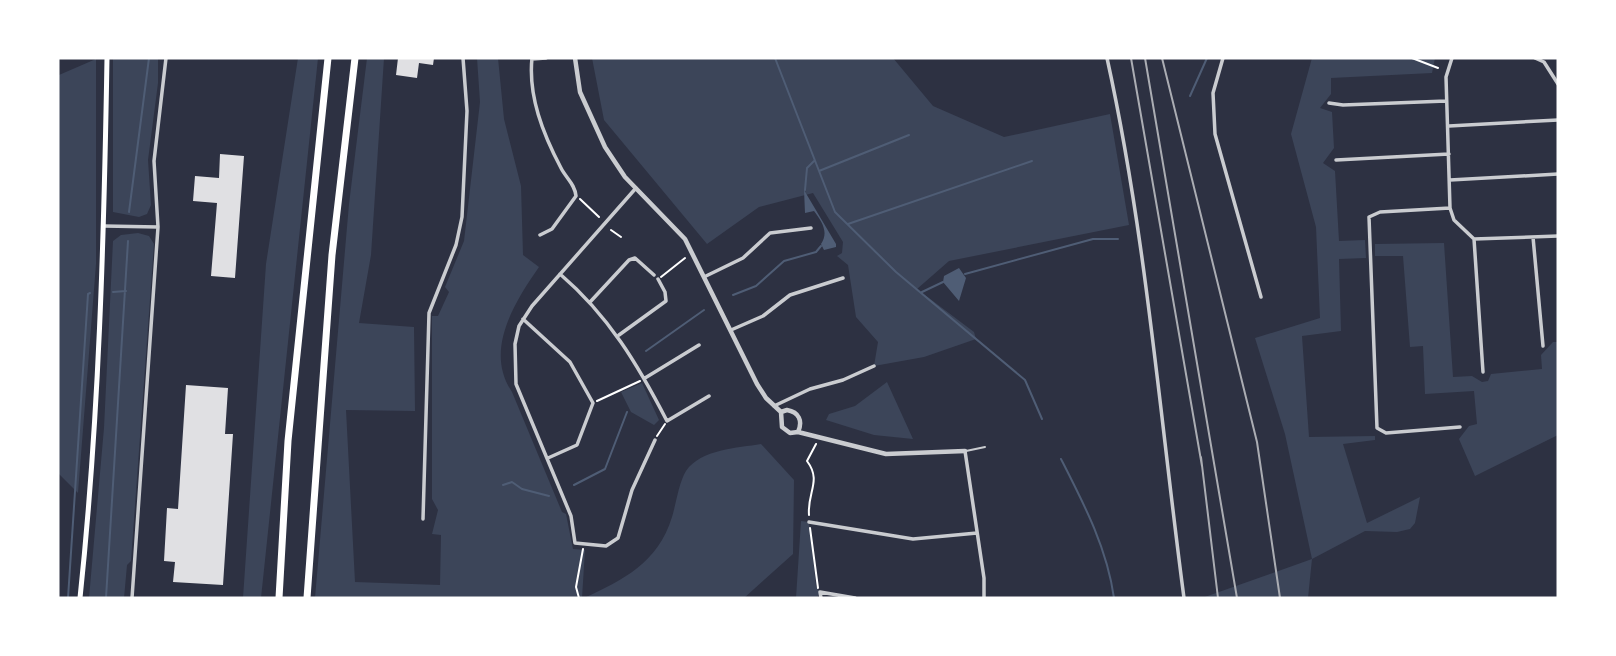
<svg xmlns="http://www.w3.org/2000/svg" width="1616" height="656" font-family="'Sofia Sans Condensed',sans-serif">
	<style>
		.green { fill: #3c4559 }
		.water { fill: #4f5d75 }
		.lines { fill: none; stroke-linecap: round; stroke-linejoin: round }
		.stream { stroke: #4f5d75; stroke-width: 2 }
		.building { fill: #e0e0e3 }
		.path { stroke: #fff; stroke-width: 2 }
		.service { stroke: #caccd0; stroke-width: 2 }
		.minor { stroke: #caccd0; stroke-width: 3.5 }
		.tertiary { stroke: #caccd0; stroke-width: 4.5 }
		.secondary { stroke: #fff; stroke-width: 5 }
		.motorway { stroke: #fff; stroke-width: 7 }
		.rail { stroke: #abadb3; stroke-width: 2 }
	</style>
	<rect width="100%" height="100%" fill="#2d3142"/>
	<path class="green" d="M113,58H158V83L148,160L151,205L147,214L139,217L113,212Z
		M298,58H318L261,598H243L266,264Z
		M367,58H384L371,255L359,323L414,327L415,411L346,410L355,582L440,585L441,535L432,534L438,510L432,499V316H438L449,292L445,287L464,241L480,102L477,58H498L504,119L521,186L523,255L539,267C514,303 484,351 512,392L562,512L566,514L573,549L585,550L582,598H315L349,204Z
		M592,58H893L933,106L1004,137L1110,114L1129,225L949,261L917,289L974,332L976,339L924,357L874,366L878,342L856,317L848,265L837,256L842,253L843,242L813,193L759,207L707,244L604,120Z
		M1312,58H1435L1432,73L1331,78V94L1320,108L1332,112L1334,148L1323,163L1335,171L1339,241L1365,240L1366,258L1339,259L1341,331L1302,336L1309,437L1375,436V440L1343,444L1367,523L1420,497L1415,523L1410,529L1397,532L1365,531L1312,559L1308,598H1202L1312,559L1285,434L1255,338L1320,318L1316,227L1291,134Z
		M96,59V264L78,493L58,473V86L59,75Z
		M138,233L149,236L154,244L131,561L127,565L124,598H89L104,428L113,241L121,235Z
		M1444,243L1453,377L1472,376L1482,382L1488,381L1491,374L1542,369L1541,355L1553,342H1558V435L1475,476L1459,439L1469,426L1477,424L1474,391L1425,394L1423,346L1410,347L1403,256H1375V244Z
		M887,382L913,439L874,435L826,420L829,414L855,406Z
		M642,383L659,420L654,425L631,412L621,392Z
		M761,444L794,480L793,554L744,598H584C623,580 658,563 672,517C676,504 679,482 686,471C701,449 738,448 761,444Z
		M801,521L809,522L816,586L820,592L817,598H796Z"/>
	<path class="water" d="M804,190L836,244V247L824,250L821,244C829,232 822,222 814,211L805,213Z
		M959,268L966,278L959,301L943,282L944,276Z"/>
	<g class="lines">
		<path class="stream" d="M775,58L835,212L896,272L1025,380L1042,419
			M1190,96L1207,58
			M819,171L909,135
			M805,190L807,168L814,161
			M129,212L149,58
			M848,224L1032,161
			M965,274L1093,239H1118
			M113,292L126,291
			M922,292L943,282
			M733,295L756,286L784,261L816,252L821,246
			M646,351L704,310
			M1061,459C1084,504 1107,548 1114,598
			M503,485L512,482L522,489L549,496
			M574,485L605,469L627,412
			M68,598L88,294L90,293
			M106,598L128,241"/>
	</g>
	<path class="building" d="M398,58H434L433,65L419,63L417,78L396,75Z
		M220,154L244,156L235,278L211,276L217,203L193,201L195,176L219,178Z
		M186,385L228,388L225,434H233L223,585L173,582L175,562L164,561L167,508L178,509Z"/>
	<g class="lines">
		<path class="path" d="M1412,58L1438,68
			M580,199L599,217
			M611,230L621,237
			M661,277L685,258
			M597,401L640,381
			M657,436L665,424
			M809,515C807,492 822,481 807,461L816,444
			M810,528L818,588
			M579,598L576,587L583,549"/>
		<path class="service" d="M966,451L985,447"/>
		<path class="minor" d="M532,58C528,96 543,134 561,168C566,178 575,184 576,196L552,229L540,235
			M1107,58C1146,235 1160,418 1184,598
			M1223,58L1213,93L1215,134L1261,297
			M1452,58L1446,77L1450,208L1454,220L1474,239L1558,236
			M1535,58L1544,62L1558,84
			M532,59L546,58
			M1329,103L1343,105L1446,101
			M1449,126L1558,120
			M1336,160L1449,154
			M1450,180L1558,174
			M636,188L532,306L519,326L515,344L516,384L571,516L575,543L606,546L618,538L632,490L655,440
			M1450,208L1380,212L1369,217L1377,428L1386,433L1460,427
			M104,226L158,227L154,161L166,58
			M1533,237L1543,346
			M1474,239L1483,372
			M560,274C609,316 638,365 667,421L709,396
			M706,276L743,258L770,233L811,228
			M591,301L629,260L635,258L654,275
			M523,319L570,362L593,403L577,445L548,458
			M731,330L763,316L790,295L843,278
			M619,335L666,301L665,292L658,279
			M645,378L699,345
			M774,406L810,389L843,380L874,366
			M965,451L984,578V598
			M423,519L429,313L456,245L462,217L467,111L463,58
			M809,522L913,539L977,533
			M132,598L158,227
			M821,598L820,592L855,598"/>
		<path class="tertiary" d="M575,58L580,92L605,147L625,177L685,239L757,384L766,398L781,412L782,427L790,433L798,432C803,421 799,412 787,410L781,412
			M798,432L886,454L965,451"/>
		<path class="secondary" d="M80,598C99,419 104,238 107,58"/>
		<path class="motorway" d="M279,598L288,441L328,58
			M307,598L332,255L355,58"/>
		<path class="rail" d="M1131,58L1202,466
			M1145,58L1237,598
			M1162,58L1257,442L1280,598
			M1201,457L1218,598"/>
	</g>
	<rect width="1616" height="656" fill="none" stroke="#ffffff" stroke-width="119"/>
</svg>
